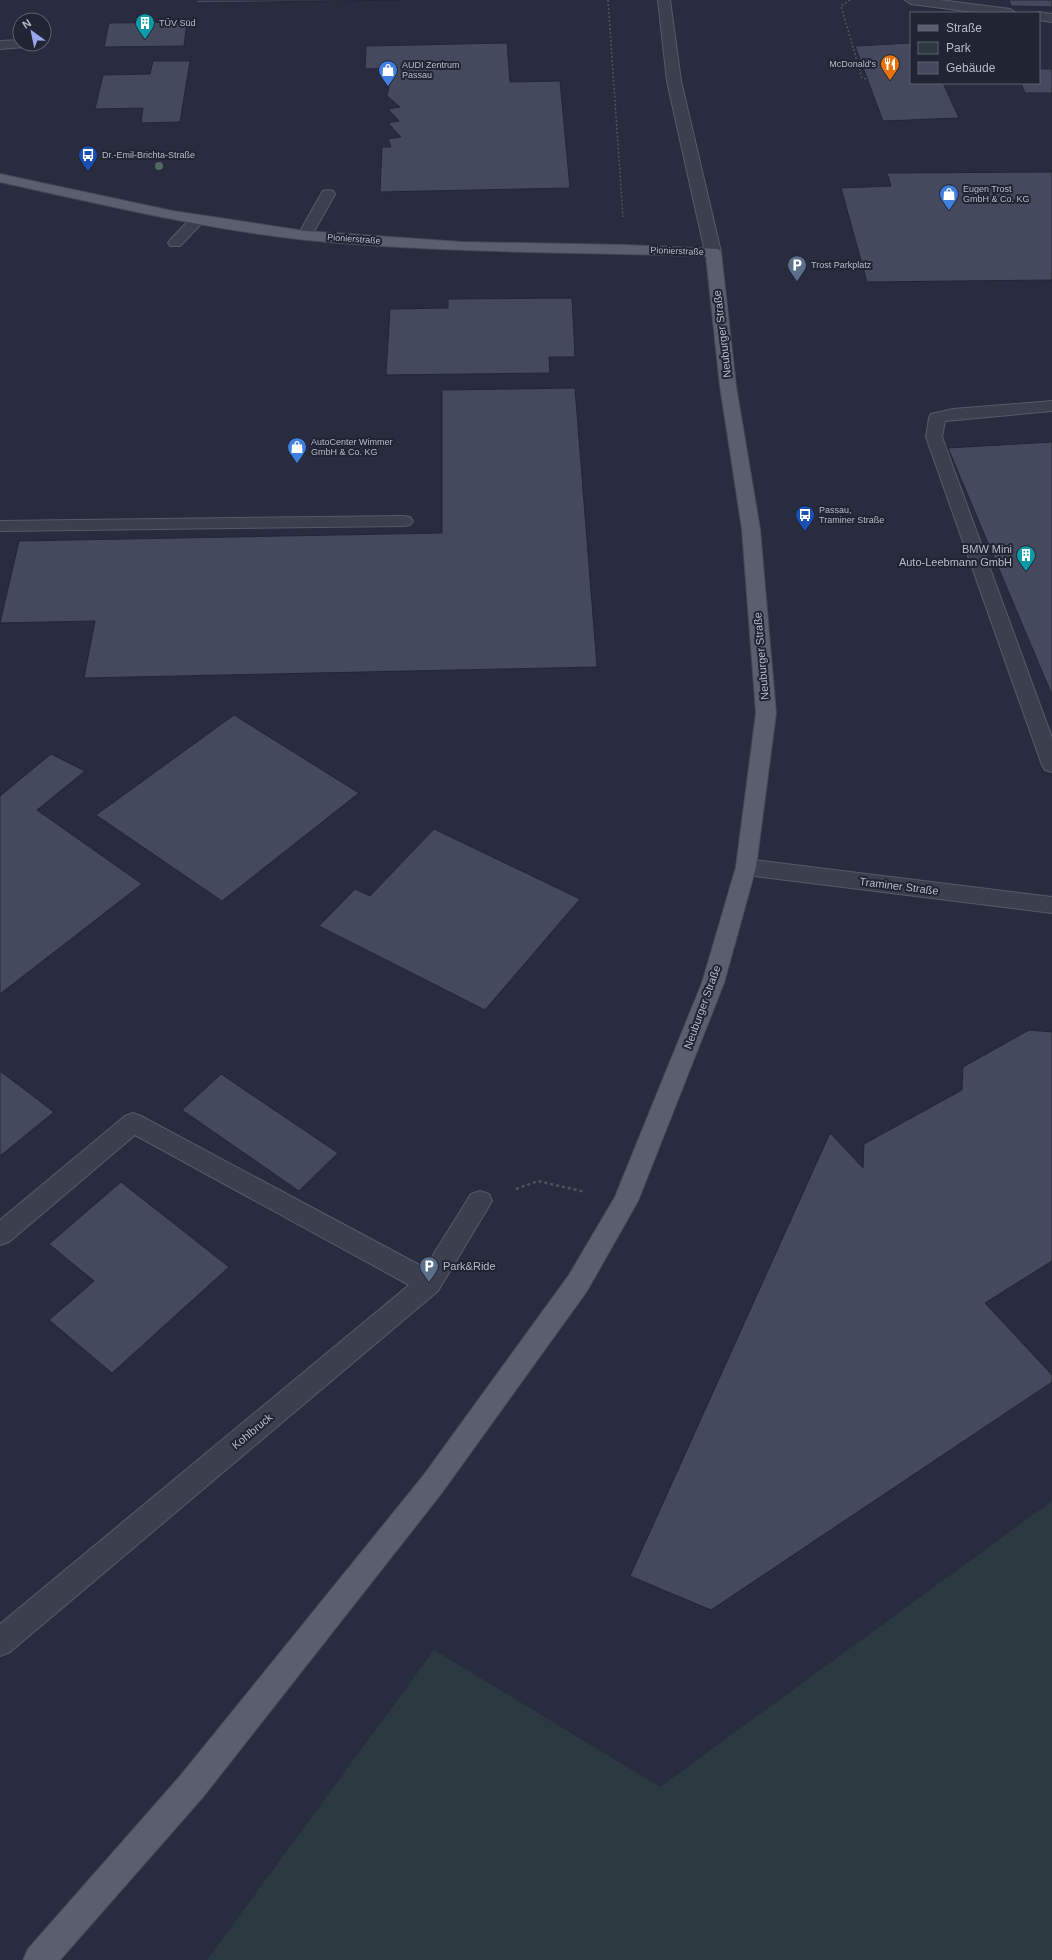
<svg xmlns="http://www.w3.org/2000/svg" width="1052" height="1960" font-family="Helvetica,sans-serif">
	<style>
		.green { fill: #2b3940 }
		.building { fill: #44495d; stroke: #232635 }
		.lines { fill: none; stroke-linecap: round; stroke-linejoin: round }
		.minor-casing { stroke: #575a68; stroke-width: 2 }
		.major-casing { stroke: #454857; stroke-width: 2 }
		.path-far1 { stroke: #4a565e; stroke-width: 1.5; stroke-dasharray: 2 2; stroke-linecap: butt }
		.path { stroke: #4a565e; stroke-width: 2.5; stroke-dasharray: 3 3; stroke-linecap: butt }
		.minor { fill: #3c3f4e; fill-rule: evenodd }
		.major { fill: #5a5e6e; fill-rule: evenodd }
		.tree { fill: #516764 }
		.labels { text-anchor: middle; dominant-baseline: central; stroke-width: 4; stroke-linejoin: round; paint-order: stroke }
		.far-poi-label { font-size: 9px; fill: #b8bbc8; stroke: #202433; text-anchor: start }
		.far-street-label { font-size: 9px; fill: #b8bbc8; stroke: #202433 }
		.street-label { font-size: 11px; fill: #b8bbc8; stroke: #202433 }
		.poi-label { font-size: 11px; fill: #b8bbc8; stroke: #202433; text-anchor: end }
	</style>
	<rect width="100%" height="100%" fill="#282c3e"/>
	<path class="green" d="M1052,1501V1960H207L434,1650L660,1787Z"/>
	<path class="building" d="M196,0H403L196,3Z
		M1009,0H1052V7L1011,6Z
		M187,22L184,46L104,47L109,23Z
		M507,43L510,82L560,81L570,188L380,192L382,147H391L388,139L401,137L388,123L399,121L388,109L400,107L387,96L393,68L365,69L366,46Z
		M911,43V83H943L959,118L883,121L855,46Z
		M153,61H190L180,122L141,123L143,108L95,109L103,75L150,74Z
		M1039,69H1052V93H1025L1021,83H1039Z
		M1052,172V280L867,282L841,188L891,186L887,173Z
		M572,298L575,357H549L550,373L386,375L390,309L448,308V299Z
		M575,388L597,667L84,678L95,621L0,623L19,541L442,533V390Z
		M1052,442V695L948,448Z
		M234,715L359,793L222,901L96,815Z
		M51,754L85,771L37,810L142,884L0,994V796Z
		M434,829L580,899L485,1010L319,926L355,889L370,896Z
		M1029,1030L1052,1032V1261L985,1303L1052,1375V1382L711,1610L630,1576L830,1133L863,1168L864,1144L962,1090L963,1067Z
		M0,1071L54,1112L0,1156Z
		M221,1074L338,1153L299,1191L182,1110Z
		M121,1182L229,1267L112,1373L49,1320L94,1281L49,1244Z"/>
	<g class="lines">
		<g class="minor-casing">
			<path id="minor" d="M658,0H670L681,81L721,252L718,255H708L705,252L667,81Z
				M905,0H940L1010,9L1016,13H981L911,4Z
				M1039,12L1052,14V22L1039,20V13H1036Z
				M20,40V44H27L25,47L0,49V41Z
				M328,190L333,191L335,194L312,235L310,238H300L298,235L321,194L323,191Z
				M198,215L203,216L205,219L203,222L180,246H170L168,243L170,240L193,216Z
				M1052,401V411L945,421L942,437L1052,738V772L1045,770L1042,765L926,437L929,418L931,414L953,409Z
				M404,516L410,517L413,521L410,525L404,526L0,531V521Z
				M746,859L1052,897V913L746,875L739,872L736,867L739,862Z
				M133,1113L141,1116L425,1268L471,1194L480,1191L489,1194L492,1201L438,1291L10,1652L0,1656V1624L409,1285L135,1135L9,1242L0,1245V1220L125,1116Z"/>
		</g>
		<g class="major-casing">
			<path id="major" d="M0,174L173,211L305,231L462,242L625,245L718,249L721,252L736,386L760,529L776,713L756,867L724,983L638,1201L587,1291L441,1494L203,1797L60,1960H23L28,1949L181,1775L423,1476L569,1275L615,1197L702,983L736,867L756,713L742,529L720,386L706,256C573,252 439,253 306,240C203,229 101,204 0,182Z"/>
		</g>
		<path class="path-far1" d="M608,0L623,217
			M850,0L841,6L862,78L867,79"/>
		<path class="path" d="M516,1189L538,1181L585,1192"/>
		<use href="#minor" class="minor"/>
		<use href="#major" class="major"/>
	</g>
	<circle class="tree" cx="159" cy="166" r="4"/>
	<defs>
		<g id="building-pin" transform="scale(1)"><path d="M0 17L-7.5 6A9.5 9.5 0 1 1 7.5 6Z" fill="#0f9aa8" stroke="#202433"/><path d="M-4-6H4V6H1V3H-1V6H-4ZM-2.5-4.3h1.7v1.8h-1.7ZM.8-4.3h1.7v1.8H.8ZM-2.5-1h1.7V.8h-1.7ZM.8-1h1.7V.8H.8Z" fill="#fff"/></g>
		<g id="restaurant-pin" transform="scale(1)"><path d="M0 17L-7.5 6A9.5 9.5 0 1 1 7.5 6Z" fill="#e8710a" stroke="#202433"/><path d="M-5-6h1v4h1v-4h1v4h1v-4h1v5L-1.5 .5V6h-2V.5L-5-1ZM5-6V6H3V1.5H1.5Q1.5-4 5-6Z" fill="#fff"/></g>
		<g id="shop-pin" transform="scale(1)"><path d="M0 17L-7.5 6A9.5 9.5 0 1 1 7.5 6Z" fill="#3f7fe0" stroke="#202433"/><path d="M-5-2.5h2.3a2.7 3.5 0 0 1 5.4 0H5L5.5 6h-11ZM-1.5-2.5h3a1.5 2.3 0 0 0-3 0Z" fill="#fff"/></g>
		<g id="bus-pin" transform="scale(1)"><path d="M0 17L-7.5 6A9.5 9.5 0 1 1 7.5 6Z" fill="#1a4fb4" stroke="#202433"/><path d="M-5-6H5V4H4V6H2V4H-2V6H-4V4H-5ZM-3.5-4V0h7V-4ZM-3.5 1.2v1.5H-2V1.2ZM2 1.2v1.5H3.5V1.2Z" fill="#fff"/></g>
		<g id="parking-pin" transform="scale(1)"><path d="M0 17L-7.5 6A9.5 9.5 0 1 1 7.5 6Z" fill="#5c6f8a" stroke="#202433"/><path d="M-3.5-5.5H1a3.5 3.5 0 0 1 0 7H-1V5.5H-3.5ZM-1-3.4V-.6H.8a1.4 1.4 0 0 0 0-2.8Z" fill="#fff"/></g>
	</defs>
	<g fill-rule="evenodd">
		<use href="#building-pin" x="145" y="23"/>
		<use href="#restaurant-pin" x="890" y="64"/>
		<use href="#shop-pin" x="388" y="70"/>
		<use href="#bus-pin" x="88" y="155"/>
		<use href="#shop-pin" x="949" y="194"/>
		<use href="#parking-pin" x="797" y="265"/>
		<use href="#shop-pin" x="297" y="447"/>
		<use href="#bus-pin" x="805" y="515"/>
		<use href="#building-pin" x="1026" y="555"/>
		<use href="#parking-pin" x="429" y="1266"/>
	</g>
	<g class="labels">
		<g class="far-poi-label">
			<text x="159" y="23">TÜV Süd</text>
			<text x="876" y="64" text-anchor="end">McDonald's</text>
			<text x="402" y="65">AUDI Zentrum<tspan x="402" dy="10">Passau</tspan></text>
			<text x="102" y="155">Dr.-Emil-Brichta-Straße</text>
			<text x="963" y="189">Eugen Trost<tspan x="963" dy="10">GmbH &amp; Co. KG</tspan></text>
			<text x="811" y="265">Trost Parkplatz</text>
			<text x="311" y="442">AutoCenter Wimmer<tspan x="311" dy="10">GmbH &amp; Co. KG</tspan></text>
			<text x="819" y="510">Passau,<tspan x="819" dy="10">Traminer Straße</tspan></text>
		</g>
		<g class="far-street-label">
			<text transform="translate(354 239) rotate(4)">Pionierstraße</text>
			<text transform="translate(677 251) rotate(2)">Pionierstraße</text>
		</g>
		<g class="street-label">
			<text transform="translate(722 334) rotate(-97)">Neuburger Straße</text>
			<text transform="translate(761 656) rotate(-95)">Neuburger Straße</text>
			<text transform="translate(899 886) rotate(7)">Traminer Straße</text>
			<text transform="translate(702 1007) rotate(-70)">Neuburger Straße</text>
			<text transform="translate(252 1431) rotate(-40)">Kohlbruck</text>
		</g>
		<g class="poi-label">
			<text x="1012" y="549">BMW Mini<tspan x="1012" dy="13">Auto-Leebmann GmbH</tspan></text>
			<text x="443" y="1266" text-anchor="start">Park&amp;Ride</text>
		</g>
	</g>
	<rect x="910" y="12" width="130" height="72" fill="#202433" stroke="#5d606f"/>
	<rect x="918" y="25" width="20" height="6" fill="#5a5e6e" stroke="#5d606f"/>
	<text x="946" y="32" font-size="12" fill="#b8bbc8">Straße</text>
	<rect x="918" y="42" width="20" height="12" fill="#2b3940" stroke="#5d606f"/>
	<text x="946" y="52" font-size="12" fill="#b8bbc8">Park</text>
	<rect x="918" y="62" width="20" height="12" fill="#44495d" stroke="#5d606f"/>
	<text x="946" y="72" font-size="12" fill="#b8bbc8">Gebäude</text>
	<g transform="translate(32 32) rotate(327)"><circle r="19" fill="#202433" stroke="#5d606f"/>
	<path d="M0-3L7 15L0 10L-7 15Z" fill="#98a5ee"/>
	<text y="-6" font-size="11" font-weight="bold" text-anchor="middle" fill="#b8bbc8">N</text>
	</g>
</svg>
